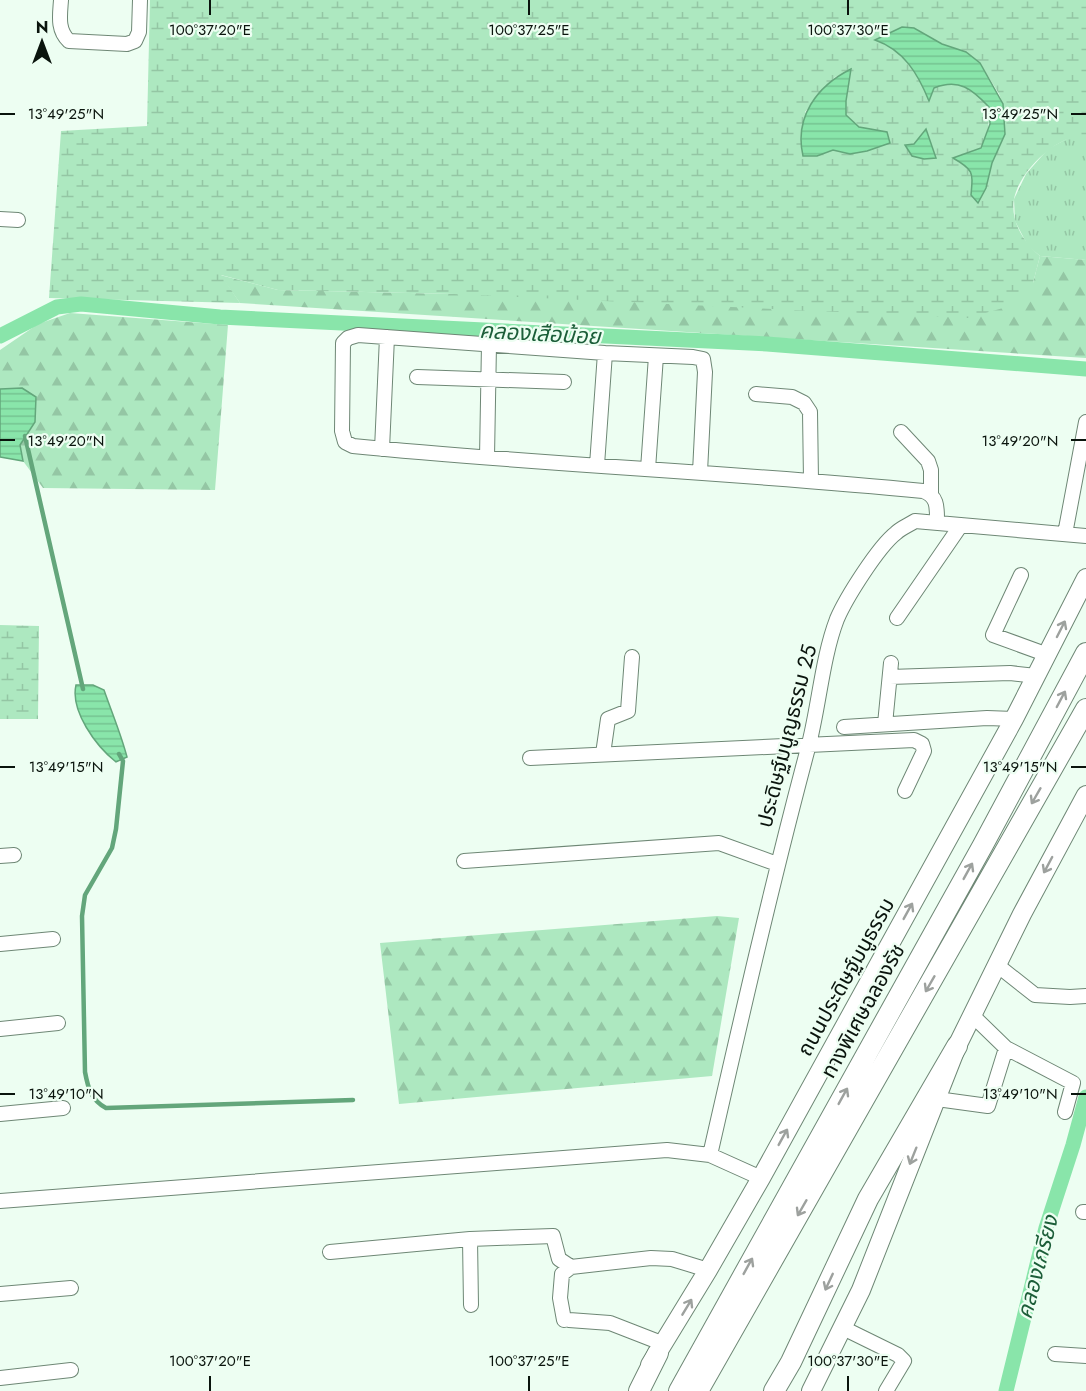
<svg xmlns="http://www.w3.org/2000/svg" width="1086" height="1391" font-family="Jost,'Noto Sans Thai',sans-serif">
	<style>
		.grass { fill: url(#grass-tufts) }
		.forest { fill: url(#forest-firs) }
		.wetland { fill: url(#wetland-marsh); fill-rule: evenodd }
		.water { fill: url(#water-rules); stroke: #63a67b; stroke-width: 1.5 }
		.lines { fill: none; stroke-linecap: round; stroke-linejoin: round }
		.stream { stroke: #63a67b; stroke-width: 4.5 }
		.canal { stroke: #89e5aa; stroke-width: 15 }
		.minor-casing { stroke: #6e8775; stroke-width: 16 }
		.major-casing { stroke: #6e8775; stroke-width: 20 }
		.highway-casing { stroke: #6e8775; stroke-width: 22 }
		.minor { stroke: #fff; stroke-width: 14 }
		.major { stroke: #fff; stroke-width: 18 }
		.highway { stroke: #fff; stroke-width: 20 }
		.oneway { stroke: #9da19e }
		.ticks { fill: none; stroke: #0a140d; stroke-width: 2 }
		.labels { text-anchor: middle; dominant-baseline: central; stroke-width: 4.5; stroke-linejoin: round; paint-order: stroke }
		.street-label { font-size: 21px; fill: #0a140d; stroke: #edfef2 }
		.water-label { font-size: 22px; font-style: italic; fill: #1c5e39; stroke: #edfef2 }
		.ticks-label { font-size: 15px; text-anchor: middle; fill: #0a140d; stroke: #edfef2; stroke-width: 4.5; stroke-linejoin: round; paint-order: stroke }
	</style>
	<defs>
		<pattern id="grass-tufts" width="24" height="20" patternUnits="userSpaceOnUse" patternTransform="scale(1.5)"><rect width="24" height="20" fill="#ade8c0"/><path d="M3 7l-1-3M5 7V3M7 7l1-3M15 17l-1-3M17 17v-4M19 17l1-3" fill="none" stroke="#94c6a4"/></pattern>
		<pattern id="forest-firs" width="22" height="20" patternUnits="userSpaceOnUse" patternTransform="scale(1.5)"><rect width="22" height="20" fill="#ade8c0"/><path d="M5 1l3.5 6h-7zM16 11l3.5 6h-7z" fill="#94c6a4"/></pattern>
		<pattern id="wetland-marsh" width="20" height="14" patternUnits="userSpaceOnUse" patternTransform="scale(1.5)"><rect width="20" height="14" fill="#ade8c0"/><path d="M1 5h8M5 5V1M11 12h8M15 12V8" fill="none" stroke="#94c6a4"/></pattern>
		<pattern id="water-rules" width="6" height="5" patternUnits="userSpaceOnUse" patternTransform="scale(1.5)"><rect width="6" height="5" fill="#89e5aa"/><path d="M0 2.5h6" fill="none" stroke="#75c491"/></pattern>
	</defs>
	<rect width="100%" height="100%" fill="#edfef2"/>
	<path class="grass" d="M1074,135H1086V260L1040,256L1028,246L1015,221L1014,199L1026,174L1048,149Z"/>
	<path class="forest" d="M1040,256L1086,260V358L240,303L220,275L278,290L454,294L1033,283Z
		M70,313L228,325L215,490L43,488L23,461L20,445L35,422L22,388L0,389V350L38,324Z
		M717,916L739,918L712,1076L399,1104L380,943Z"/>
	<path class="wetland" d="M150,0H1086V135C1057,135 1020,170 1014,199C1010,221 1024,243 1040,256L1033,283L1017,304L968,318L454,294L278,290L221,275L240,303L49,298L61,131L147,126ZM914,28L942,44L966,52L980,63L999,94L1003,104L1004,134L992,163L986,188L971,195L973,175L968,167C983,146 991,132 989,106C972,89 959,78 934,88L929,100C921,82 909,55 890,45C885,43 880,42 876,40ZM851,70L846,101V115L859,127L875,130L867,151L850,154L833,150L805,112L835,77ZM926,129L936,158L906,145L914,144Z
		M0,625L39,626L38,719H0Z"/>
	<path class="water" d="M902,27L914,28L942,44L966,52L980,63L1003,104L1005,134L992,163L986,188L978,203L971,195C973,172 974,170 953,158L981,148L990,124L989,107C972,89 959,78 934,88L929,101C918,74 904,50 875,40Z
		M851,69L846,101V115L859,127L887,132L890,143L867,151L850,154L833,150L817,156H803C794,117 817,86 851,69Z
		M926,129L936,158L924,159L912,156L905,145L914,144Z
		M22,388L36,397L35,422L20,445L23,461L0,457V389Z
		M76,685H93L104,690C112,713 121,734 127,757L116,762C96,746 70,711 76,685Z"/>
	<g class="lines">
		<path class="stream" d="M25,436L83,689
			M119,754L123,761L116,829L112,848L85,895L82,916L85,1072C88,1088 91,1100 106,1108L353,1100"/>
		<path class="canal" d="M0,336L57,307L81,304L220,317L767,344L1086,369
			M1006,1391L1046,1228L1073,1145L1086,1097"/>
		<g class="minor-casing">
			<path id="minor" d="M61,0C60,15 57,30 69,41L127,44L135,41L139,32L140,0
				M0,219L18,220
				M417,377L564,382
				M756,394L792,397L804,403L810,412L811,480
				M901,432L928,461L931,470V493
				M382,449L387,337
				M487,457L489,344
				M597,465L605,353
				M648,469L656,356
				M700,472L705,372L703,359L693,357L605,353L358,335L348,338L343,343L342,431L345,442L353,446C543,465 733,472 923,491C938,496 937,508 937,522
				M1065,534L1086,422
				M1021,575L993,635L1048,655
				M897,618L961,525
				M890,677L1010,673L1036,676
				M885,724L891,663
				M844,727L987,718L1014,719
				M603,754L608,719L628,711L632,657
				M530,758L914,740L922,744L924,751L905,791
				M0,856L14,855
				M464,861L719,843L777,864
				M0,944L53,939
				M997,965L1035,995L1070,997L1086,996
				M972,1015L1006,1048L1073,1083L1065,1112
				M0,1029L58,1023
				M937,1099L988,1106L1006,1048
				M0,1114L63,1108
				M710,1155C741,1019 772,883 808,748C819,707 822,658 837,619C846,598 878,547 896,533C901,528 909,525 915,521L1086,536
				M0,1201L667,1150L710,1155L761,1178
				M1083,1212H1086
				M330,1252L470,1239
				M0,1294L71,1288
				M471,1305L470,1239L553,1236L559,1259L571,1267
				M564,1320L560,1298L562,1274L571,1267L651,1258L672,1259L708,1270
				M569,1320L610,1323L664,1344
				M843,1328L898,1355L904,1361L886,1391
				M1055,1354L1086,1356
				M0,1378L71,1370"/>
		</g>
		<g class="major-casing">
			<path id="major" d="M650,1365L708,1270L761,1178L1014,719L1086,578
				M811,1391L861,1290L957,1046L1022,914L1086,795"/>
		</g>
		<g class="highway-casing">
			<path id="highway" d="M639,1391L658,1353
				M679,1391L983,845L1086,653
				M698,1391L1086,709
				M774,1391L791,1362L868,1199L957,1046"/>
		</g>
		<use href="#minor" class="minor"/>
		<use href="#major" class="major"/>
		<use href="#highway" class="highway"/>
	</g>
	<defs><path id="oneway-shaft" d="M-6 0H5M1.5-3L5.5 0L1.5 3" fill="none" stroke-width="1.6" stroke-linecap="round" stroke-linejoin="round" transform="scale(1.5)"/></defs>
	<g class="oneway">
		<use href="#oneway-shaft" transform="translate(1061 629) rotate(-63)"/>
		<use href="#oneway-shaft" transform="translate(1061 699) rotate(-62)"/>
		<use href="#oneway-shaft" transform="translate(1036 796) rotate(120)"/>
		<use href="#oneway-shaft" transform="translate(1048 865) rotate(118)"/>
		<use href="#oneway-shaft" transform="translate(968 871) rotate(-61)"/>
		<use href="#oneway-shaft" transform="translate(908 911) rotate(-61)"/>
		<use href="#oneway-shaft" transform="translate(930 984) rotate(120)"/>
		<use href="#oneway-shaft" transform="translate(843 1096) rotate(-61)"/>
		<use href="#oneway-shaft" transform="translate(783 1137) rotate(-61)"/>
		<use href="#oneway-shaft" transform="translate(913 1156) rotate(112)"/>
		<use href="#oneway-shaft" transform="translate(802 1208) rotate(120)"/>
		<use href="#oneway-shaft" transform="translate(748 1266) rotate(-61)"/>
		<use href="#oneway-shaft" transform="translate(829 1282) rotate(115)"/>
		<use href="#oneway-shaft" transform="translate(687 1307) rotate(-59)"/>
	</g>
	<path class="ticks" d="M210,0V15M529,0V15M848,0V15M0,114H15M1071,114H1086M0,440H15M1071,440H1086M0,767H15M1071,767H1086M0,1094H15M1071,1094H1086M210,1376V1391M529,1376V1391M848,1376V1391"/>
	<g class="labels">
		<g class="street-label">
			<text transform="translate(787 736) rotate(-76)">ประดิษฐ์มนูญธรรม 25</text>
			<text transform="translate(846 977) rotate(-61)">ถนนประดิษฐ์มนูธรรม</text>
			<text transform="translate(863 1011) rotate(-61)">ทางพิเศษฉลองรัช</text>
		</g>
		<g class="water-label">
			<text transform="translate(540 333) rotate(3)">คลองเสือน้อย</text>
			<text transform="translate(1037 1267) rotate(-75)">คลองเกรียง</text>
		</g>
	</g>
	<g class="ticks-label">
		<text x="210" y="35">100°37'20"E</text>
		<text x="529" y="35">100°37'25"E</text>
		<text x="848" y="35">100°37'30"E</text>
		<text x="66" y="119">13°49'25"N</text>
		<text x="1020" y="119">13°49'25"N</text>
		<text x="66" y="446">13°49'20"N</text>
		<text x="1020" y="446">13°49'20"N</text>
		<text x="66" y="772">13°49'15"N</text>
		<text x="1020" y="772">13°49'15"N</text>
		<text x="66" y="1099">13°49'10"N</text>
		<text x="1020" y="1099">13°49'10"N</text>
		<text x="210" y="1366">100°37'20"E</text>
		<text x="529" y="1366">100°37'25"E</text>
		<text x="848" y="1366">100°37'30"E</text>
	</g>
	<g transform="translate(42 42)" stroke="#edfef2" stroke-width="4.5" paint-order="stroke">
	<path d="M0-4.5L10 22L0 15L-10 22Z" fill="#0a140d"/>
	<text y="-9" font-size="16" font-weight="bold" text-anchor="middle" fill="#0a140d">N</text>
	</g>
</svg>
